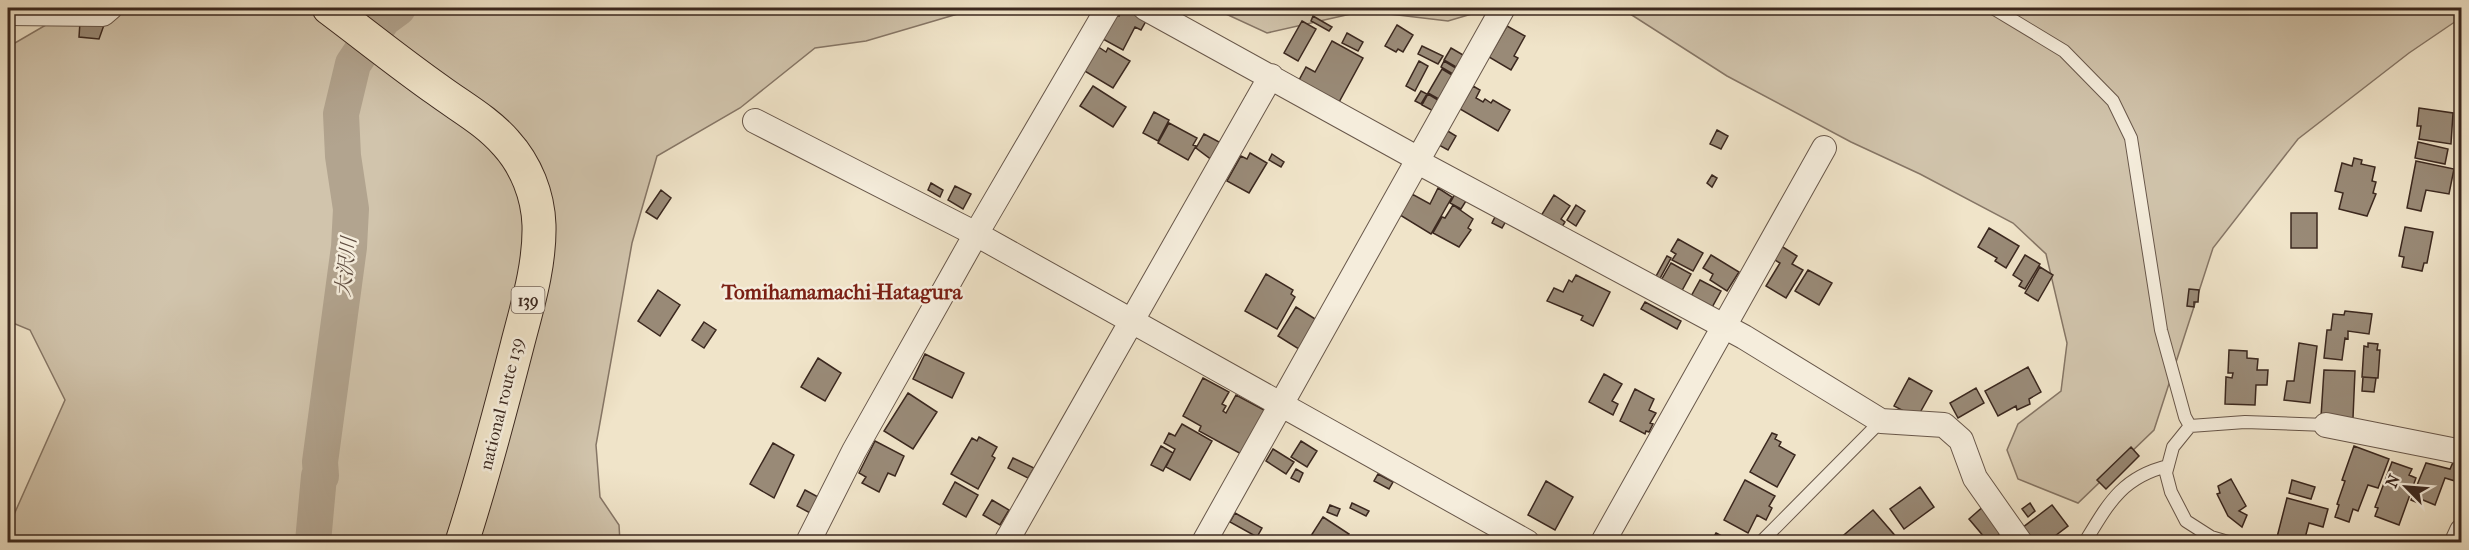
<svg xmlns="http://www.w3.org/2000/svg" width="2469" height="550" font-family="'IM FELL French Canon','Noto Serif JP',serif">
	<style>
		.green { fill: #d1c4ac; stroke: #867666; stroke-width: 1.5 }
		.lines { fill: none; stroke-linecap: round; stroke-linejoin: round }
		.river { stroke: #b2a48f; stroke-width: 36 }
		.building { fill: #998a77; stroke: #3b281f; stroke-width: 1.5 }
		.lane-casing { stroke: #68574a; stroke-width: 14 }
		.street-casing { stroke: #68574a; stroke-width: 26 }
		.highway-casing { stroke: #3b281f; stroke-width: 35 }
		.lane { stroke: #f5eddc; stroke-width: 12 }
		.street { stroke: #f5eddc; stroke-width: 24 }
		.highway { stroke: #f0e4c9; stroke-width: 33 }
		.labels { text-anchor: middle; dominant-baseline: central; stroke-width: 5; stroke-linejoin: round; paint-order: stroke }
		.shield { fill: #f5eddc; stroke: #736358; stroke-width: 1.5 }
		.shield-label { font-size: 16px; font-weight: bold; fill: #3b281f }
		.street-label { font-size: 18px; fill: #3b281f; stroke: #f5eddc }
		.water-label { font-size: 20px; font-style: italic; fill: #5f4d41; stroke: #f5eddc }
		.quarter-label { font-size: 21px; font-weight: bold; fill: #7a1f14; stroke: #f5eddc }
	</style>
	<rect width="100%" height="100%" fill="#f0e4c9"/>
	<filter id="stains"><feTurbulence type="fractalNoise" baseFrequency=".00333" numOctaves="4"/><feColorMatrix values="0 0 0 0 .2 0 0 0 0 .09 0 0 0 0 .02 0 0 0 .5 -.17"/></filter>
	<radialGradient id="worn" r=".72"><stop offset=".6" stop-color="#630" stop-opacity="0"/><stop offset="1" stop-color="#630" stop-opacity=".3"/></radialGradient>
	<path class="green" d="M75,8H978L866,41L815,48L740,108L657,156L632,243L596,445L600,497L619,525L620,542H8V528L65,400L30,330L8,321V47Z
		M1213,8H1492L1448,21L1364,11L1267,33Z
		M1614,8H2461L2462,17L2409,53L2298,139L2213,248L2154,430L2078,503L2018,479L2007,450L2018,424L2061,391L2067,343L2046,254L2013,223L1920,174L1851,142L1727,76L1624,10Z"/>
	<g class="lines">
		<path class="river" d="M313,542L319,476H321L320,462L349,247L351,209L343,156L341,114L353,64L383,19L398,8"/>
	</g>
	<path class="building" d="M1123,8L1146,21L1141,30L1135,27L1123,50L1101,38L1114,13L1119,16Z
		M1313,16L1332,27L1329,31L1311,21Z
		M1302,21L1316,29L1298,61L1284,53Z
		M80,22L104,25L99,39L79,37Z
		M1397,25L1413,35L1403,52L1398,49L1396,52L1385,46Z
		M1507,26L1525,36L1514,56L1518,58L1511,70L1489,57Z
		M1347,33L1363,42L1358,51L1342,43Z
		M1332,41L1363,58L1338,104L1298,82L1306,67L1315,72Z
		M1097,46L1106,52L1108,48L1130,61L1113,88L1083,70Z
		M1422,46L1443,56L1438,64L1418,54Z
		M1451,48L1470,59L1463,71L1444,60Z
		M1419,61L1428,66L1415,91L1406,86Z
		M1444,61L1461,71L1458,77L1441,67Z
		M1442,69L1457,78L1444,102L1428,93Z
		M1093,86L1126,107L1113,127L1080,106Z
		M1473,86L1480,90L1476,98L1483,102L1485,99L1491,103L1493,100L1510,110L1498,131L1460,109Z
		M1421,91L1427,94L1421,104L1415,101Z
		M1428,94L1443,103L1437,113L1422,105Z
		M2419,108L2453,113L2451,144L2419,139L2421,126H2417Z
		M1154,112L1169,120L1158,141L1143,133Z
		M1169,123L1197,138L1193,145L1196,146L1188,160L1158,143Z
		M1446,130L1456,136L1448,150L1437,144Z
		M1717,130L1728,136L1721,149L1710,144Z
		M1204,134L1221,143L1212,160L1196,148Z
		M2418,142L2448,149L2445,164L2415,158Z
		M1250,153L1267,163L1249,193L1227,181L1241,156L1247,159Z
		M1272,154L1284,162L1281,167L1269,160Z
		M2354,158L2362,160L2361,164L2375,167L2372,181L2376,182L2373,193L2376,194L2367,216L2339,209L2343,193L2335,191L2342,163L2352,166Z
		M2416,161L2454,169L2449,194L2426,190L2421,211L2407,208Z
		M1712,175L1717,178L1712,187L1707,183Z
		M931,183L943,190L940,197L928,190Z
		M955,186L971,194L963,209L948,200Z
		M1438,188L1452,197L1431,234L1400,215L1412,194L1430,204Z
		M661,190L671,198L657,219L646,212Z
		M1455,194L1466,201L1461,209L1450,203Z
		M1554,195L1570,206L1561,219L1565,222L1559,232L1539,219Z
		M1453,205L1473,219L1468,228L1471,230L1459,247L1433,233L1442,217L1445,218Z
		M1576,205L1585,211L1576,226L1567,220Z
		M2291,213H2317V248H2291Z
		M1496,215L1506,221L1502,228L1492,223Z
		M2405,227L2433,232L2427,263H2424L2422,271L2402,267L2404,257L2399,256Z
		M1989,228L2019,246L2006,268L1995,261L1997,258L1978,247Z
		M1678,239L1703,253L1693,271L1672,260L1676,254L1671,251Z
		M1778,244L1797,256L1792,264L1803,270L1786,298L1766,286L1780,263L1770,257Z
		M1711,255L1739,272L1727,291L1710,280L1713,274L1703,268Z
		M2025,255L2040,264L2025,289L2019,286L2022,281L2013,275Z
		M1667,256L1671,258L1658,282L1654,280Z
		M1671,263L1691,274L1679,296L1659,284Z
		M2040,267L2053,275L2038,301L2025,293Z
		M1808,270L1832,283L1819,305L1795,291Z
		M1266,274L1293,290L1291,294L1295,297L1277,329L1245,311Z
		M1576,275L1610,292L1593,326L1581,320L1583,316L1547,301L1554,288L1563,292L1569,280L1572,282Z
		M1700,280L1721,291L1710,311L1689,300Z
		M2189,289L2199,290L2198,302H2194V307L2187,306Z
		M658,290L680,305L660,336L638,321Z
		M1645,302L1681,321L1677,329L1641,309Z
		M1296,307L1320,322L1302,351L1278,336Z
		M2345,311L2372,314L2369,334L2348,331V339L2345,338L2342,360L2324,358L2327,330H2331L2333,314L2344,315Z
		M704,322L716,330L704,348L692,340Z
		M2299,343L2317,346L2310,403L2284,400L2287,381H2294Z
		M2368,343L2378,344L2377,350H2380L2378,378L2362,377L2364,346L2368,347Z
		M2229,350L2247,351V358L2258,359L2257,370H2268L2267,385H2256L2255,405L2225,404L2226,377L2232,378L2233,373H2228Z
		M925,354L964,373L952,398L913,379Z
		M818,358L841,373L825,401L801,387Z
		M2028,367L2041,392L2029,399L2030,404L2017,410L2016,406L1998,416L1985,391Z
		M2324,370L2355,371L2353,418L2321,417Z
		M1604,374L1622,384L1612,401L1618,404L1613,415L1589,402Z
		M2363,377L2376,378L2374,392L2362,391Z
		M1203,378L1229,392L1222,404L1226,406L1223,411L1226,413L1236,395L1266,411L1243,455L1199,431L1201,426L1183,416Z
		M1909,378L1932,391L1917,418L1894,406Z
		M1976,388L1984,403L1958,418L1950,403Z
		M1635,389L1654,399L1649,410L1656,413L1650,423L1653,424L1649,432L1646,431L1645,434L1620,421Z
		M908,393L937,412L913,449L884,431Z
		M1182,424L1212,441L1190,480L1166,467L1175,449L1164,443L1169,433L1175,436Z
		M1772,433L1777,435L1775,439L1781,442L1779,446L1795,455L1777,487L1750,472Z
		M979,437L997,447L992,456L995,458L978,489L951,474L972,438L977,441Z
		M875,441L904,456L895,476L888,473L879,492L862,483L866,477L859,473Z
		M1301,441L1317,451L1307,467L1291,457Z
		M773,443L794,455L774,498L750,484Z
		M1161,446L1173,453L1163,471L1151,465Z
		M2354,446L2389,459L2378,488L2368,485L2358,511L2353,509L2349,522L2335,517L2339,505L2337,504L2345,481L2342,480Z
		M2131,447L2139,456L2106,489L2097,480Z
		M1273,449L1294,462L1286,474L1266,461Z
		M1013,458L1034,468L1028,478L1008,468Z
		M2454,460L2462,461L2455,481L2445,478L2435,505L2423,500L2421,504L2411,500L2426,463L2450,469Z
		M2392,462L2412,469L2409,475L2416,478L2399,525L2375,516L2378,508L2375,507Z
		M1296,469L1303,473L1299,482L1291,478Z
		M1378,474L1393,482L1389,489L1374,481Z
		M2231,479L2246,506L2239,511L2247,515L2242,527L2228,516L2217,494L2220,493L2218,486Z
		M1745,480L1775,496L1769,506L1772,508L1766,520L1757,515L1748,533L1724,520Z
		M2292,480L2315,487L2311,499L2289,493Z
		M1546,481L1573,497L1555,530L1528,515Z
		M955,482L978,495L966,517L943,504Z
		M1920,487L1934,507L1904,529L1890,509Z
		M805,490L820,498L812,514L797,506Z
		M2287,498L2328,509L2323,527L2309,523L2304,542L2276,541Z
		M992,500L1009,510L1000,525L983,515Z
		M1352,503L1369,511L1366,516L1350,508Z
		M2030,503L2035,511L2028,517L2022,509Z
		M1330,505L1340,509L1337,516L1327,512Z
		M1985,505L2004,531L1994,538H1985L1969,519Z
		M2052,505L2068,526L2047,542L2044,541L2033,542L2022,528Z
		M1873,510L1898,539L1894,542H1840L1838,540Z
		M1235,513L1262,528L1257,537L1230,522Z
		M1323,517L1349,534L1343,542H1307Z
		M1716,533L1733,542H1711Z"/>
	<g class="lines">
		<g class="lane-casing">
			<path id="lane" d="M1993,8L2064,51L2113,101L2131,138L2161,330L2185,417L2190,426
				M1761,542L1881,421
				M2085,542C2108,504 2122,477 2168,466
				M2228,542L2211,537L2186,521L2171,492L2166,473L2173,447L2190,426L2245,422L2326,425"/>
		</g>
		<g class="street-casing">
			<path id="street" d="M1145,8L1413,156L1418,162L1744,337L1881,421L1944,425L1961,440L1975,478L2020,542
				M8,13L103,14L110,8
				M755,121L976,234L1527,542
				M2326,425L2462,452
				M808,542L854,451L976,234L1108,8
				M1006,542L1271,76
				M1204,542L1503,8
				M1603,542L1824,148
				M2457,542L2462,531"/>
		</g>
		<g class="highway-casing">
			<path id="highway" d="M329,8C365,35 401,64 438,90C461,107 487,121 506,143C526,165 538,195 539,225C540,266 527,307 517,346C500,412 483,477 462,542"/>
		</g>
		<use href="#lane" class="lane"/>
		<use href="#street" class="street"/>
		<use href="#highway" class="highway"/>
	</g>
	<g class="labels">
		<rect class="shield" x="511.5" y="287" width="33" height="26" rx="4.5"/>
		<g class="shield-label">
			<text x="528" y="300">139</text>
		</g>
		<g class="street-label">
			<text transform="translate(502 404) rotate(-76)">national route 139</text>
		</g>
		<g class="water-label">
			<text transform="translate(346 267) rotate(-84)">大沢川</text>
		</g>
		<g class="quarter-label">
			<text x="842" y="292">Tomihamamachi-Hatagura</text>
		</g>
	</g>
	<rect width="2469" height="550" fill="none" stroke="#f0e4c9" stroke-width="30"/>
	<rect x="9" y="9" width="2451" height="532" fill="none" stroke="#3b281f" stroke-width="3"/>
	<rect x="15" y="15" width="2439" height="520" fill="none" stroke="#3b281f" stroke-width="1.5"/>
	<g transform="translate(2406 487) rotate(295)" stroke="#f5eddc" stroke-width="4.5" paint-order="stroke">
	<path d="M0-4.5L10 22L0 15L-10 22Z" fill="#3b281f"/>
	<text y="-9" font-size="16" font-weight="bold" text-anchor="middle" fill="#3b281f">N</text>
	</g>
	<rect width="100%" height="100%" filter="url(#stains)"/>
	<rect width="100%" height="100%" fill="url(#worn)"/>
</svg>
